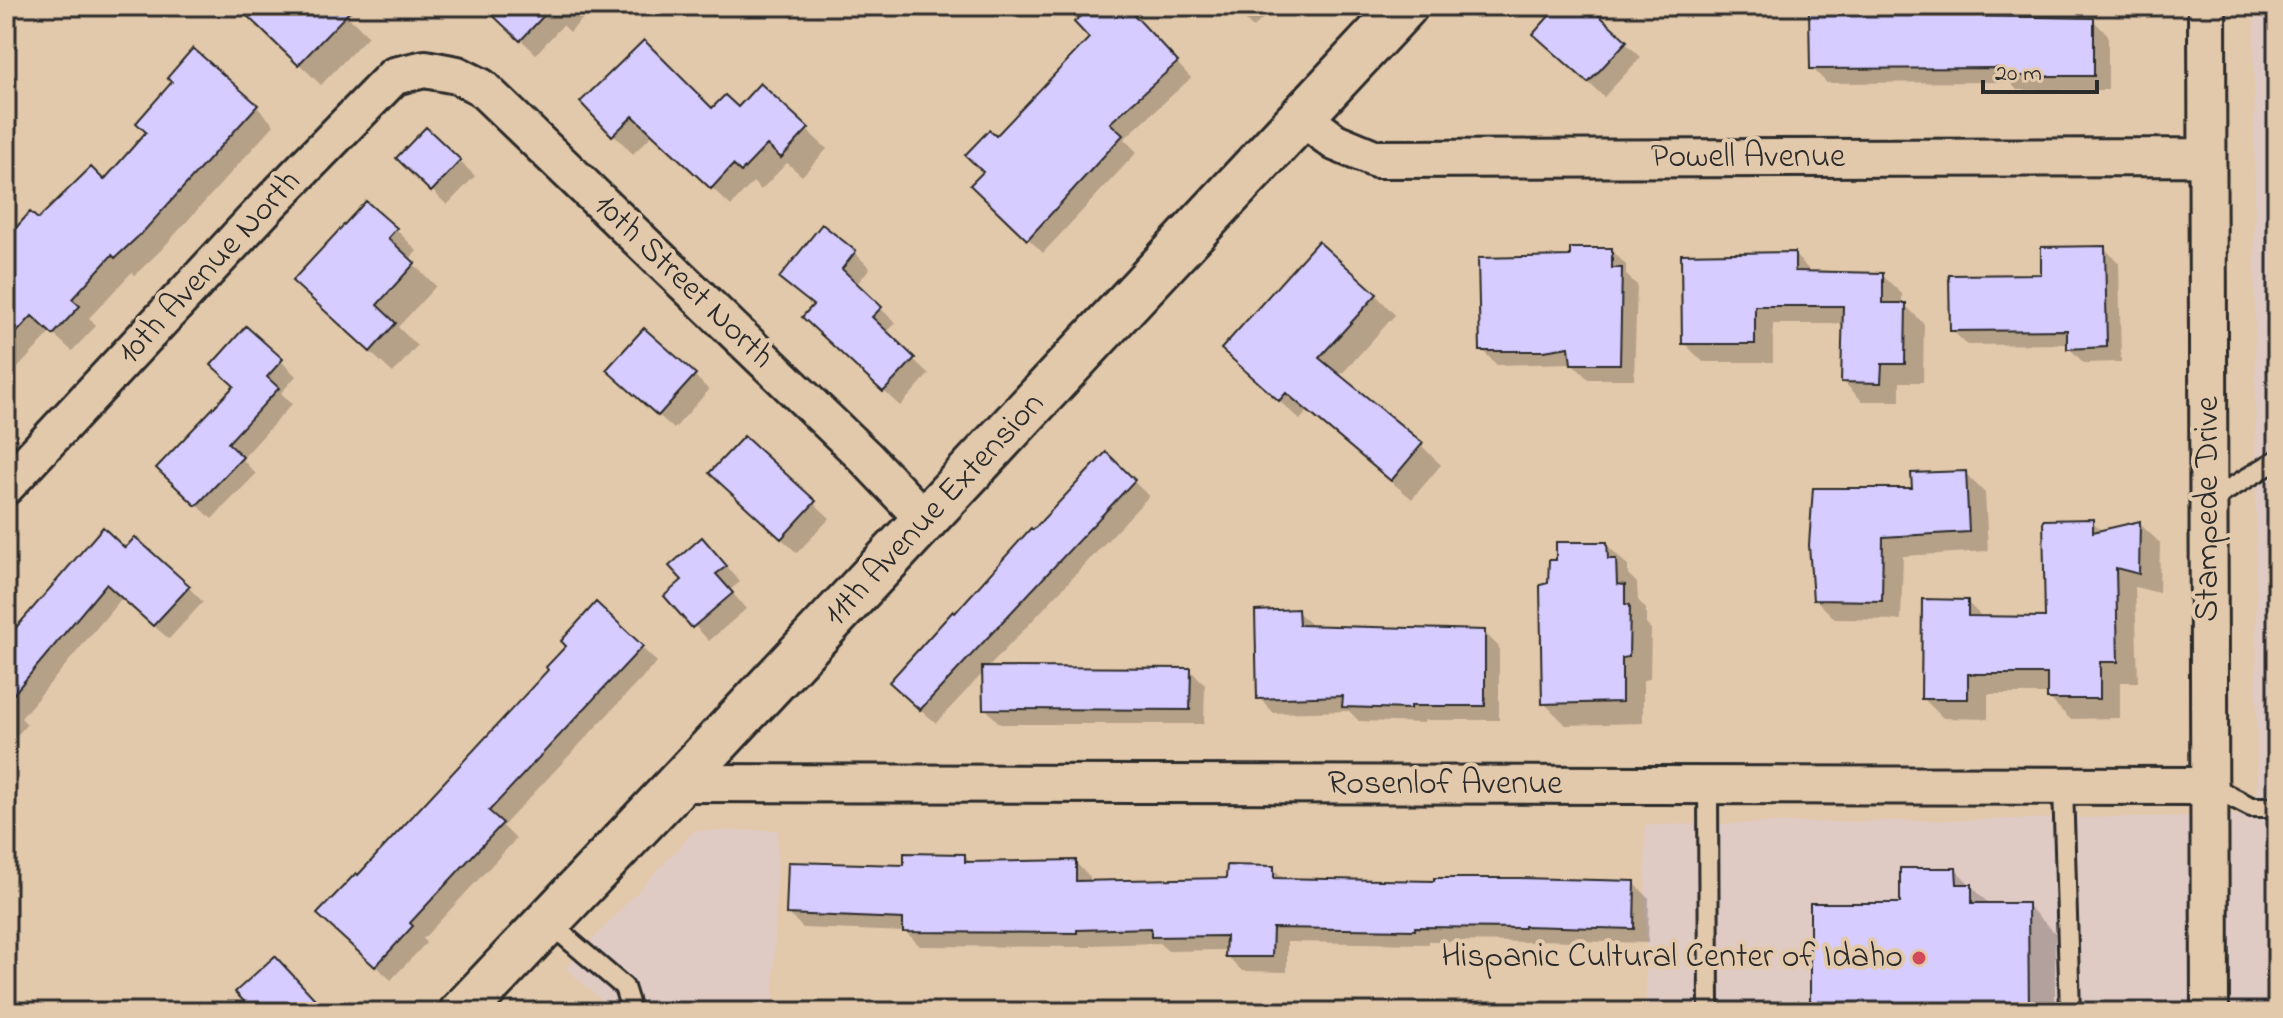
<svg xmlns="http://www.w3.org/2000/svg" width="2283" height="1018" font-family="'Indie Flower',sans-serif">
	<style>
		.built { fill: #dfcac4 }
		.shadow { fill: #0003 }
		.building { fill: #d7ccff; stroke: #2b2b2b; stroke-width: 2 }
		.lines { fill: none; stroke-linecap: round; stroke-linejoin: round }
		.service-casing { stroke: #2b2b2b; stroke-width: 24 }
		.minor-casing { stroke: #2b2b2b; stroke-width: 42 }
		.tertiary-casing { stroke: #2b2b2b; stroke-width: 50 }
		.service { stroke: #e3c9ab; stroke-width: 18 }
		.minor { stroke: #e3c9ab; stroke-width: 36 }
		.tertiary { stroke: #e3c9ab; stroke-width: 44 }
		.poi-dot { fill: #d1495b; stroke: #e3c9ab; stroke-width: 3 }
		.labels { text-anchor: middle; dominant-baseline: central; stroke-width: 8; stroke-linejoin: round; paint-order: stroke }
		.street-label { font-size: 34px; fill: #2b2b2b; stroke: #e3c9ab }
		.poi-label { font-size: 34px; fill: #2b2b2b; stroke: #e3c9ab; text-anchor: end }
	</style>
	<rect width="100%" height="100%" fill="#e3c9ab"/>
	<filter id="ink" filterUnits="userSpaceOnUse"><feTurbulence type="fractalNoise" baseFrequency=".0125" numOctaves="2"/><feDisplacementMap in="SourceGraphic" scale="16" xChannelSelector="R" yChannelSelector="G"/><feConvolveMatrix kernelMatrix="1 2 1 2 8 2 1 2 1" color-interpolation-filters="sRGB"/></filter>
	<g filter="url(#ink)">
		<path class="built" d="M2254,6H2277V1012H1646L1645,825L2257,815Z
			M778,830L773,1012H600V999L566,968L694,831Z"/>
		<path class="shadow" d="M239,6H337L368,36L321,85Z
			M486,6H595L570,32L563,25L536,54Z
			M1095,6H1125L1191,78L1124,139L1137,152L1043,253L973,185L985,173L996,139L1092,38Z
			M1231,6H1276L1253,28Z
			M1561,6H1586L1641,57L1604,97L1551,48Z
			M1840,6H1993V18L2093,20L2108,35V90H2017L2010,82L1827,83L1812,68L1840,13Z
			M760,86L827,149L802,176L787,163L761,190L753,182L731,206L654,133L633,154L582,102L712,111L738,110Z
			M256,106L274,125L161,250L135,275L132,272L89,318L96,326L72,351L51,332L6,381V242L104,183Z
			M399,158L460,161L475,176L447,205Z
			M823,227L855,253L870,268L856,285L896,323L886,333L929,374L900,406L820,332L815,307L782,278Z
			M396,229L417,251L409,260L436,286L398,327L417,346L393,373L316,303Z
			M2104,248L2119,263L2121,362L2084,363L2069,348V344L1967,345L1952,330L2043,276Z
			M1611,250L1626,265V275L1637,285L1634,379H1588L1572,363L1497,365L1482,350L1572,258Z
			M1794,254L1813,274L1882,275L1902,294V305H1905L1924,324L1923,382H1900V401H1862L1843,381L1844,324H1773V362H1703L1684,343Z
			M1376,295L1395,315L1339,377L1421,445L1441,465L1412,499L1307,412L1300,420L1243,368Z
			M281,361L296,376L281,393L292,404L242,459L256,474L212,519L159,468Z
			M694,375L709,390L674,429L624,384Z
			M744,439L830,518L797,553L727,488Z
			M1106,455L1149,496L987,669L1190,670L1205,685L1204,724H1000L985,708L984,672L936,723L906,697L955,615Z
			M1965,473L1985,493L1988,551L1903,556L1901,620L1835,619L1815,599L1914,490Z
			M2092,521L2103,532L2139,523L2160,543L2159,593L2135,587L2138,682H2120V718L2070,719L2049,698V694H1988V719L1943,718L1923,698L1967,602L1983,618L2047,619Z
			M1606,544L1628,566V574L1637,583L1638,600L1646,609V624L1651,629L1650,679L1643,680V723L1566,725L1544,703L1550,585Z
			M126,551L188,587L203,602L169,639L122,598L21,718L27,724L6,748V642Z
			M717,554L740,582L730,590L746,609L709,641L667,596Z
			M596,605L657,662L503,826L516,839L423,939L426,943L391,980L335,928L358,878L551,670Z
			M1297,611L1312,626L1484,632L1499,647V720H1425L1424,723L1359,721L1349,711L1274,713L1259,698Z
			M964,856L972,864L1075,862L1090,877V883L1228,880L1273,868L1285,880L1634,883L1649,898L1648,943L1538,940V942L1429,941V944L1287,942V972L1242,971L1227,956V950L1168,951L1159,943L1091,945V947L920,946L906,932L803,928L788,913L906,867Z
			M1956,870L1990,905H2027L2055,933V1012H1812L1902,905Z"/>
		<path class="building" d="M237,6H355L298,65Z
			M483,6H553L520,41Z
			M1092,6H1126L1178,62L1110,123L1123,135L1027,240L970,185L983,172L965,155L989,130L996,136L1089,38L1074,22Z
			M1558,6H1589L1627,41L1588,83L1533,34Z
			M1838,6H1979V16L2094,18V76H2000V68L1810,69L1809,11H1838Z
			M644,40L712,108L725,95L738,107L760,83L809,128L781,158L767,145L741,172L733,165L711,189L633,116L612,136L580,102Z
			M193,48L258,105L143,232L115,258L112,255L72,299L80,306L53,335L32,316L6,344V239L30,212L38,219L91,167L104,180L146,132L136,123L172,82L167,78Z
			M426,127L461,160L431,192L396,158Z
			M366,201L397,228L388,238L415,263L377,305L396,323L370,352L292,281Z
			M822,224L856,251L842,269L882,307L872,317L915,358L883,392L802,317L813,305L779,278Z
			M1318,241L1377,294L1319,358L1423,443L1391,481L1286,393L1279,401L1221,349Z
			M2105,246L2107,347L2067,349V330L1950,331L1949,275L2041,274V247Z
			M1570,248H1612V268H1622L1620,364H1571L1569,347L1544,351H1480L1478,258L1570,256Z
			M1795,252V271L1883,273V303H1906L1905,364H1882L1881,383L1841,382L1843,306H1755V344H1682L1681,254Z
			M246,326L283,359L267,377L279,388L228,443L243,457L196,506L156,468L234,386L211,365Z
			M644,328L696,374L658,416L606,370Z
			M744,436L816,501L781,539L709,473Z
			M1106,452L1135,480L920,710L889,682L953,611L955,613L1031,528L1033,530Z
			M1966,471L1969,532L1883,537L1882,601L1813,600L1809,545L1813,488H1912L1911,473Z
			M2093,519V532L2140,521L2139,574L2116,568L2118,662H2100V699H2047V674H1968V699H1921L1922,599L1968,600V616L2045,617L2043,520Z
			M103,527L125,548L135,537L190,586L153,626L106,584L6,703V639Z
			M702,537L727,566L716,574L733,593L692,628L664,596L682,580L669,566Z
			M1556,542H1607L1608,559H1616L1617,584L1625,585V604L1630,605L1629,657L1622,658V702L1542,704L1540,585L1548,583L1549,560H1556Z
			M596,602L643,646L489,811L503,823L410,923L413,926L375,967L317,914L356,873L358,875L548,670L546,667L566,646L561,641Z
			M1298,609L1299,625L1485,630V706H1410V709L1342,707L1343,696L1257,699L1255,611Z
			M982,667L1191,668L1190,710L983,709Z
			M904,853L965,854V862L1076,860V881L1226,878L1227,865L1274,866V878L1434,881V878H1520L1635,881L1634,929L1524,926V928L1415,927V930L1273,928L1272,957H1225L1226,936L1151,937V928L1077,930V933L903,932V919L786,914L788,862L904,865Z
			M1900,868H1956L1957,884H1972V903H2028L2029,1012H1810V903H1900Z
			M275,956L327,1012H254L235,992Z"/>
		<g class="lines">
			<g class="service-casing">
				<path id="service" d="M2209,501L2277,460
					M1708,786L1709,1012
					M2063,786L2070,1012
					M2210,786L2251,807H2277
					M547,921L624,987L630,1006V1012"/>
			</g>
			<g class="minor-casing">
				<path id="minor" d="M2207,6L2210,1012
					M1302,117L1335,142L1376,159L2207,157
					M6,486L271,202L394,76L425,69L457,75L481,87L865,457L925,520
					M679,783L2210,786"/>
			</g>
			<g class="tertiary-casing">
				<path id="tertiary" d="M462,1012L679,783L1405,6"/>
			</g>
			<use href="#service" class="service"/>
			<use href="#minor" class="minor"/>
			<use href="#tertiary" class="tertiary"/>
		</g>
	</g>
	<circle class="poi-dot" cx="1919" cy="958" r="8"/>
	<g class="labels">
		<g class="street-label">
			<text x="1748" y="158">Powell Avenue</text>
			<text transform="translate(210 268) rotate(-47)">10th Avenue North</text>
			<text transform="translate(683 282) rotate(44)">10th Street North</text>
			<text transform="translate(2209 509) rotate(-90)">Stampede Drive</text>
			<text transform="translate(935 510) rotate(-47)">11th Avenue Extension</text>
			<text x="1445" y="785">Rosenlof Avenue</text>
		</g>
		<g class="poi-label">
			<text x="1903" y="958">Hispanic Cultural Center of Idaho</text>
		</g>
	</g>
	<rect width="2283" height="1018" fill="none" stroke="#e3c9ab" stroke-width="32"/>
	<rect x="16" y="16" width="2251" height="986" fill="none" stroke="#2b2b2b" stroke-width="3" filter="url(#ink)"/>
	<path d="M1983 80v12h114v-12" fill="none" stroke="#2b2b2b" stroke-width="4"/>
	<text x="1995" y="80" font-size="24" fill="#2b2b2b" stroke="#e3c9ab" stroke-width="6" paint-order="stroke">20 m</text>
</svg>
